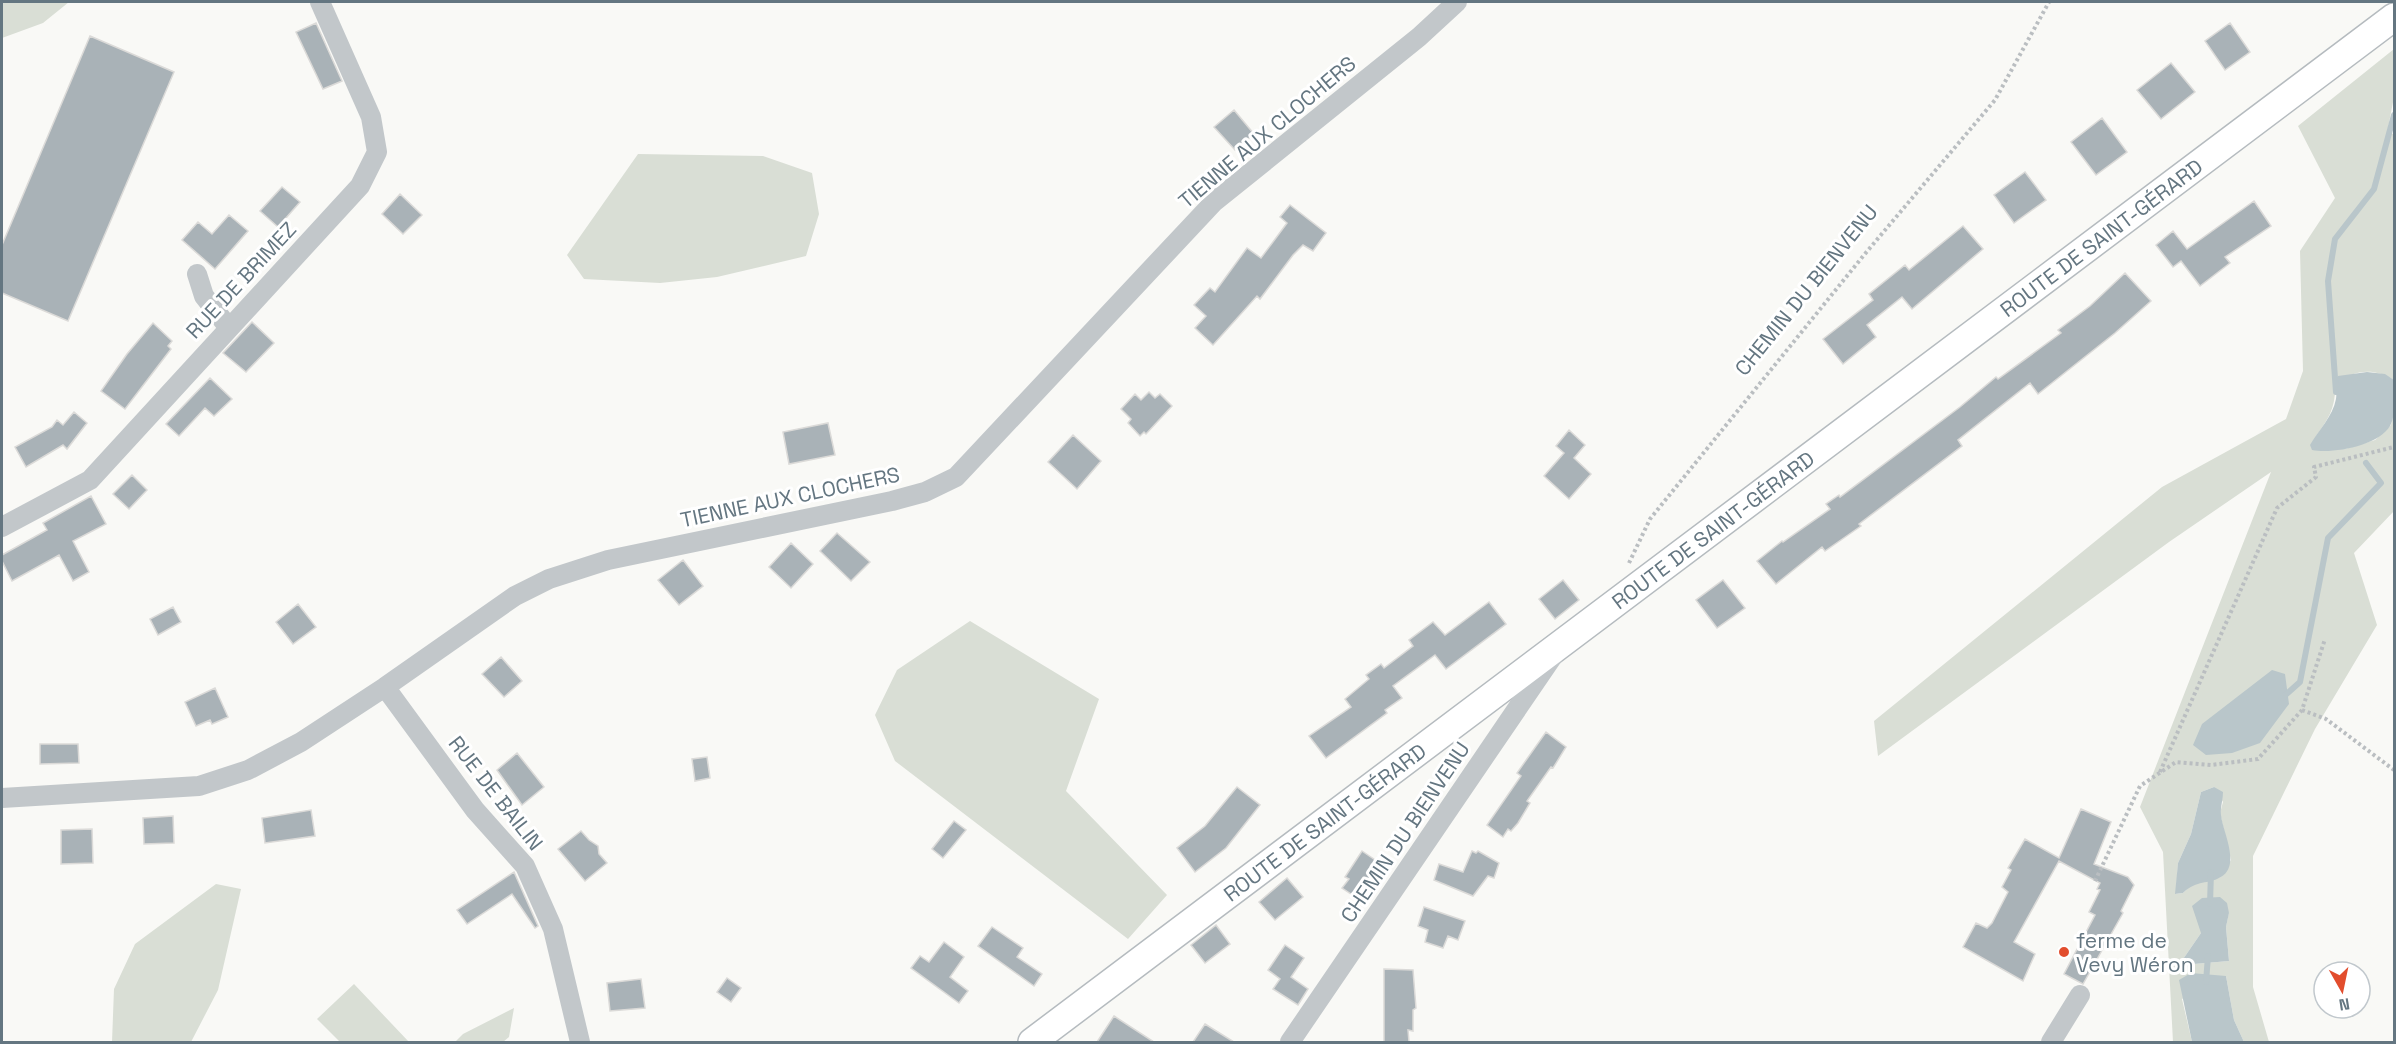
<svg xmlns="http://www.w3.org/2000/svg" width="2396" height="1044" font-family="'Space Grotesk',sans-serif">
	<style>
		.green { fill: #d9ded5; fill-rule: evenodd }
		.water { fill: #b9c6ca }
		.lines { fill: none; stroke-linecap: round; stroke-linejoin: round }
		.stream { stroke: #b9c6ca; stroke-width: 6 }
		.building { fill: #a9b2b7; stroke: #dbdad8; stroke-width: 1.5 }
		.secondary-casing { stroke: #b5bbbf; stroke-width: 30 }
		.path { stroke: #babec1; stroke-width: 4; stroke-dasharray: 3 3; stroke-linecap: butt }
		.street { stroke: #c2c7ca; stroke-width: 20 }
		.secondary { stroke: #fff; stroke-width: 27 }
		.poi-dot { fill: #e24d2d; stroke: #fff; stroke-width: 2 }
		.labels { text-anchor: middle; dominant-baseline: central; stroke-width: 6; stroke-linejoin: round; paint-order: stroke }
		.street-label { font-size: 21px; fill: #647681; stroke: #fff }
		.poi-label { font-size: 21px; fill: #647681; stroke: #fff; text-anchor: start }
	</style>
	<rect width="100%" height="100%" fill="#f9f9f6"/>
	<path class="green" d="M2,2H69L43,23L2,38Z
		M2394,49V97L2387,133L2394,134V380C2373,367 2354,370 2335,384C2336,407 2329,418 2316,436L2345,449L2375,440L2391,425L2394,407V511L2354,553L2377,625L2315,729L2253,856V987L2269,1042H2244L2234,1020L2226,976L2182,999L2192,1042H2173L2163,852L2140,807L2271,472L2169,542L1878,756L1874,721L2162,487L2286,419L2303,371L2300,251L2335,198L2298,126ZM2214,787L2223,802L2220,813L2231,860L2221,877L2192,884L2183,893L2176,894L2178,863L2191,834L2201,792ZM2229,912L2226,927L2229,961L2194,964L2180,970L2179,965L2201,933Z
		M638,154L763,156L812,173L819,214L806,256L717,277L660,283L584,279L567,255Z
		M970,621L1099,699L1066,791L1167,895L1128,939L895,761L875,715L897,670Z
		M216,884L241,889L218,990L191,1042H112L114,989L135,944Z
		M354,984L409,1042H340L317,1019Z
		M514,1008L509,1037L503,1042H455L463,1034Z"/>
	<path class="water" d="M2367,372L2385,374L2394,380C2395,392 2396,416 2390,426C2378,446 2333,454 2312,450L2310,445C2318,431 2333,416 2336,399C2337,391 2335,384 2338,376Z
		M2272,670L2285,674L2289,704L2260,743L2232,753L2206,755L2193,745L2202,724Z
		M2214,787L2223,792C2223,800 2220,808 2221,815C2223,833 2241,865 2221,877C2207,885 2198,879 2183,893L2175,894L2178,863L2191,834L2201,792Z
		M2220,897L2227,903L2229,913L2226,927L2229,961L2194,964L2180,971L2179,965L2201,933L2192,906L2202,898Z
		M2191,973L2226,976L2234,1020L2244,1042H2192L2179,980Z"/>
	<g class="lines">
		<path class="stream" d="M2336,392L2328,281L2335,239L2374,189L2394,115
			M2282,698L2300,682L2328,538L2381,483L2366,463
			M2210,904L2211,872
			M2206,982L2208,956"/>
	</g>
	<path class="building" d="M316,23L342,81L323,89L296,32Z
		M2230,23L2250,52L2225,70L2205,41Z
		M90,36L174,72L68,321L2,293V245Z
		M2171,63L2195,92L2161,119L2137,90Z
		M1234,110L1254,134L1235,150L1214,127Z
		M2102,118L2127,152L2096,175L2071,142Z
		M2025,172L2046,200L2014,223L1994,195Z
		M282,187L300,202L278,227L260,211Z
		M400,194L422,215L403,234L382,214Z
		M2254,201L2271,226L2225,257L2230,263L2200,286L2181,261L2173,267L2156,245L2173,231L2187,249Z
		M1290,205L1326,233L1313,251L1303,245L1293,255L1260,299L1257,296L1213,345L1195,328L1206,316L1194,305L1210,288L1215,292L1247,248L1261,258L1287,223L1280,217Z
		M229,215L248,231L215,269L182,240L198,222L212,234Z
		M1963,226L1983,249L1912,309L1902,297L1867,325L1876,337L1843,364L1823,339L1873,300L1869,294L1905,265L1909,270Z
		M2125,273L2151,301L2115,333L2038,394L2030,383L1958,440L1962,446L1859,524L1861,526L1825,551L1822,547L1776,584L1757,561L1782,541L1783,542L1830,509L1826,504L1839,495L1840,497L1960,407L1996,377L1998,379L2061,333L2058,330L2090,306Z
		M252,322L274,343L246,372L223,353Z
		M153,323L172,341L168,346L171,349L125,409L101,391L127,354Z
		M210,378L232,399L214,416L205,408L179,436L166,424Z
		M1149,392L1155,398L1160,394L1172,406L1146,434L1144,432L1140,436L1128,423L1131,419L1121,409L1135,394L1141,400Z
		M74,412L87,423L67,449L63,445L26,467L15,447L52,427L57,420L63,425Z
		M828,423L835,455L789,464L783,432Z
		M1569,430L1585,445L1574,458L1591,474L1569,499L1544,476L1564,453L1556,446Z
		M1073,435L1101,461L1077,489L1048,462Z
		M132,475L147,490L129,509L113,494Z
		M91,496L106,524L73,541L89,572L73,581L59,555L12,581L2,561V555L47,530L43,523Z
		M837,533L870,562L851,581L820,551Z
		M791,543L813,564L791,588L769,567Z
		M683,560L703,586L679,605L658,580Z
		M1563,580L1579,600L1555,619L1539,599Z
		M1723,580L1745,608L1717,628L1696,600Z
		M1489,602L1506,624L1446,669L1435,655L1393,686L1402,698L1385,710L1387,713L1326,758L1309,736L1351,707L1345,699L1369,679L1366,675L1381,664L1384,668L1413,646L1409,640L1433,622L1445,635Z
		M298,604L316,627L293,644L276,622Z
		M173,607L181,622L158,635L150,619Z
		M501,657L522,681L504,697L482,674Z
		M215,688L228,717L212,724L210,720L196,726L185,702Z
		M1546,732L1566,747L1553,768L1551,767L1527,801L1530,803L1518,823L1511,831L1508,829L1503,837L1487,825L1521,776L1517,773Z
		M40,744H78L79,763L40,764Z
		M517,753L544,787L522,805L497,770Z
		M707,757L710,778L695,781L692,759Z
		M1237,787L1260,805L1226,848L1195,872L1177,848L1205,826Z
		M2081,809L2111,822L2094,864L2128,877L2134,885L2121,911L2123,913L2083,984L2064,974L2095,915L2089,912L2100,890L2097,889L2100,883L2059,861L2014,942L2035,954L2023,981L1963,947L1976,923L1987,928L1992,923L2008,892L2002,887L2011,870L2008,868L2025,839L2059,858Z
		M311,810L315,836L265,843L262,818Z
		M173,816L174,843L144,844L143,818Z
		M954,821L966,830L943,858L932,849Z
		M92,829L93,863L61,864V830Z
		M581,831L589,840L598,846L599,854L607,863L585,881L558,849Z
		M1362,851L1381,864L1357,898L1342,888L1349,879L1345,877Z
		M1472,851L1476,853L1478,851L1499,863L1494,878L1488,876L1473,896L1434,880L1439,864L1463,872Z
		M514,872L538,926L535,928L512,894L467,924L457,910Z
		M1287,878L1303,897L1275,920L1259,902Z
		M1424,907L1465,921L1458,940L1448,936L1443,948L1425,942L1428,930L1418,926Z
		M1216,925L1230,944L1205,963L1191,945Z
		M992,927L1023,948L1017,957L1042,974L1034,986L978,946Z
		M944,942L964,957L950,977L968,991L959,1003L911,968L920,956L929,962Z
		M1285,945L1304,958L1291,977L1308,989L1298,1005L1273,989L1280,979L1268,970Z
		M1384,969L1413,970L1416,1008L1413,1010V1031L1408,1030L1409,1042H1384Z
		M727,978L741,988L731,1002L717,992Z
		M641,979L645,1008L610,1011L607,983Z
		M1114,1016L1154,1042H1097Z
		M1205,1024L1234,1042H1193Z"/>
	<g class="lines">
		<g class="secondary-casing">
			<g id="secondary">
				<path id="s1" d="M1032,1042L2394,17"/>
			</g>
		</g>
		<path class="path" d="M1629,563L1650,519L1864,255L1995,100L2049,2
			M2302,710L2326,719L2394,770
			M2160,772L2277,508L2316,477L2314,467L2394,447
			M2095,881L2140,786L2176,762L2211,765L2258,759L2302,710L2325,639"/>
		<path class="street" d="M197,274L204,296L229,328
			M2,527L90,480L360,186L377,152L371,117L320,2
			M385,687L475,810L525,866L553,929L580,1042
			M2,798L199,786L248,770L301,742L385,687L515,596L549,579L608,560L892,501L925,492L956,477L1214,202L1419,37L1457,2
			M1290,1042L1553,656
			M2051,1042L2080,995"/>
		<use href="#secondary" class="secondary"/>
	</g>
	<circle class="poi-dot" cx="2064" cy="952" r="6"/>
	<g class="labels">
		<g class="street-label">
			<text transform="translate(1267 132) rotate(-40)">TIENNE AUX CLOCHERS</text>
			<text stroke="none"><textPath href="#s1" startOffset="1338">ROUTE DE SAINT-GÉRARD</textPath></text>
			<text transform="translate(241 280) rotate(-47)">RUE DE BRIMEZ</text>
			<text transform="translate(1806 290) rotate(-51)">CHEMIN DU BIENVENU</text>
			<text transform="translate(790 497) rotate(-12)">TIENNE AUX CLOCHERS</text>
			<text stroke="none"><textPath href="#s1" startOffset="852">ROUTE DE SAINT-GÉRARD</textPath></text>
			<text transform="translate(496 793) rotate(52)">RUE DE BAILIN</text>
			<text stroke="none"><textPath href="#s1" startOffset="366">ROUTE DE SAINT-GÉRARD</textPath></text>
			<text transform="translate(1405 832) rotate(-56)">CHEMIN DU BIENVENU</text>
		</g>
		<g class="poi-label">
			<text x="2076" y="940">ferme de<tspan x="2076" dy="24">Vevy Wéron</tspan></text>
		</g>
	</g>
	<rect width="2396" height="1044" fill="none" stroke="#647681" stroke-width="6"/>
	<g transform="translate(2342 990) rotate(171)"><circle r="28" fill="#ffffff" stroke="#c1c8cd" stroke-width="1.5"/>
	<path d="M0-4.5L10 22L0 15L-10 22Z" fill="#e24d2d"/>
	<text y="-9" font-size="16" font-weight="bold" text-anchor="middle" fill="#647681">N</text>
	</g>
</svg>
